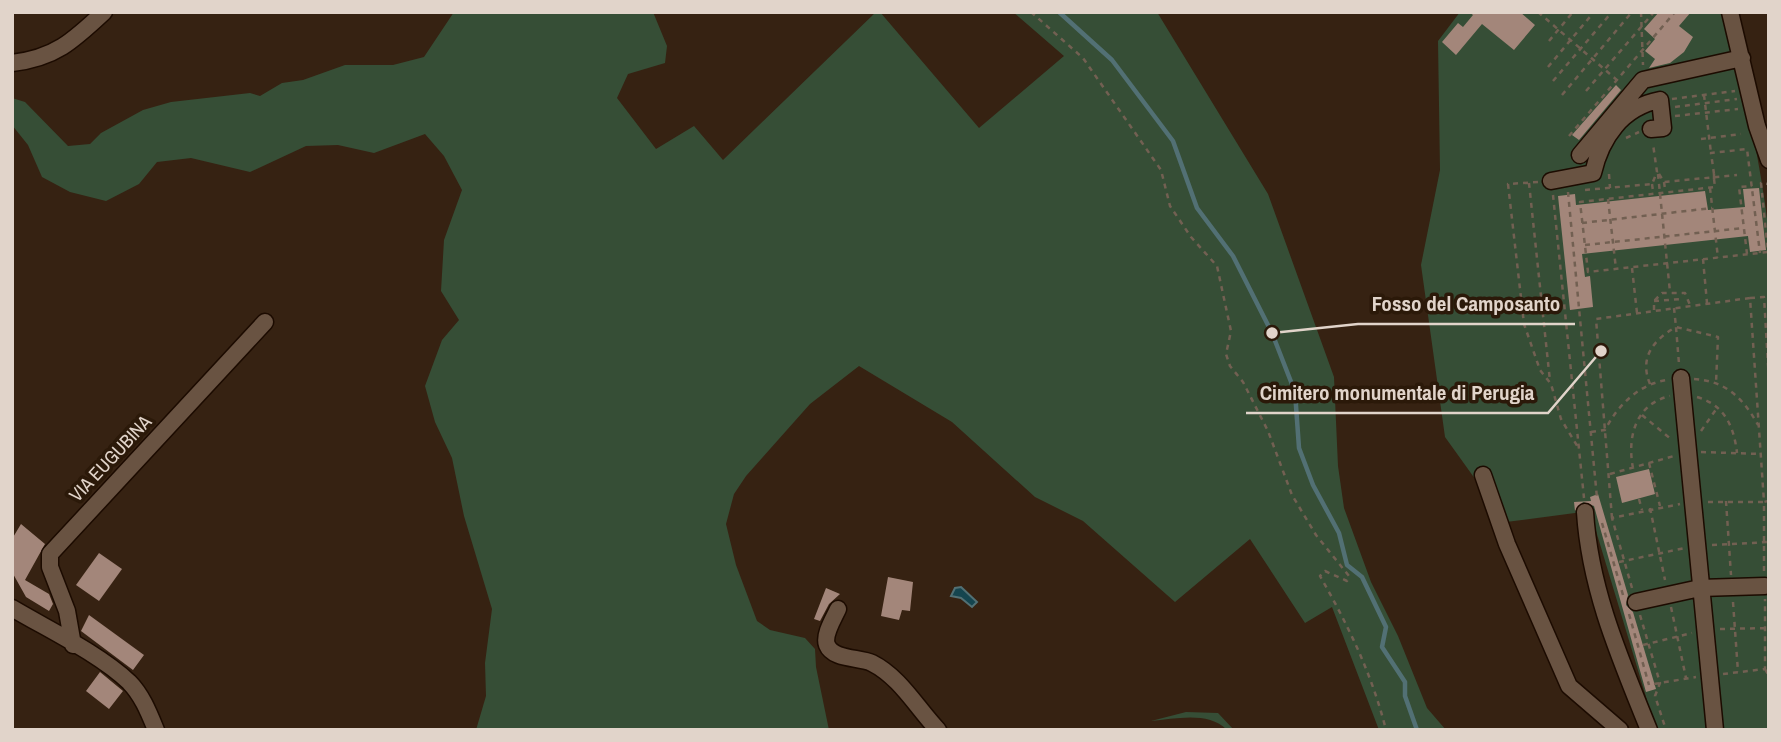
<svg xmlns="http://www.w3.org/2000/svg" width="1781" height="742" font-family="'Archivo Narrow',sans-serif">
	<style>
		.green { fill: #364e36 }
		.water { fill: #15454f; stroke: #527074; stroke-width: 2 }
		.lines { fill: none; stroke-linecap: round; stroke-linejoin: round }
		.stream { stroke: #527074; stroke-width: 4.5 }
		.building { fill: #a3867a }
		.minor-casing { stroke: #1c0b00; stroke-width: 19 }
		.path { stroke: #726052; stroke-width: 2.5; stroke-dasharray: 5 5; stroke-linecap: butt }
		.minor { stroke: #695342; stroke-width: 16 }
		.path-bridge { stroke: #726052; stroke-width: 2.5; stroke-dasharray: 5 5; stroke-linecap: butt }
		.labels { text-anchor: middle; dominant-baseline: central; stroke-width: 7; stroke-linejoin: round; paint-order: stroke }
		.street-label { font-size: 19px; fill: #e1d4ca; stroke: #2b1909 }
		.leader { fill: none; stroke: #e1d4ca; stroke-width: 2.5 }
		.callout-dot { fill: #e1d4ca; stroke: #2b1909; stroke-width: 2.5 }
		.callout-label { font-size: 21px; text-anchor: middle; font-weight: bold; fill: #e1d4ca; stroke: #2b1909; stroke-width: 7; stroke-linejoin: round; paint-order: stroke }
	</style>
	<rect width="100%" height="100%" fill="#362212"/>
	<path class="green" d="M454,12H653L667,46L665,63L628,74L617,98L656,149L694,126L723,160L876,12H880L979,128L1064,56L1013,12H1157L1268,194L1334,377L1338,466L1344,508L1371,582L1398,636L1427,708L1446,730H1379L1332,607L1305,623L1250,539L1175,602L1083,521L1035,497L952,422L859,366L810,404L746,476L734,494L726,524L736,565L757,621L770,630L805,638L815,649L816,667L829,730H476L486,696L485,663L492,609L464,516L452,458L435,422L425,386L442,340L459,320L441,291L444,240L462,190L444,156L425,134L374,153L338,145L306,146L250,172L191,158L157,162L139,184L106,201L70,192L42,177L28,145L12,125V98L25,102L68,146L90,144L101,133L143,110L171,102L250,93L260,96L282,83L303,80L345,65H393L424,57Z
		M1460,12H1723C1744,85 1760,158 1769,234V730H1656L1590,511L1506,522L1445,437L1421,265L1440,170L1438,41Z
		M1186,712L1218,713L1234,730H1227C1208,711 1176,719 1151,721Z"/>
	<path class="water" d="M961,587L977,602L972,607L961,598L951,596L955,588Z"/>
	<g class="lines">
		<path class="stream" d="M1059,12L1112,60L1173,141L1197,208L1233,256L1272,333L1295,392L1299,448L1313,485L1339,533L1347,565L1362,577L1386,627L1382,647L1405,682V696L1417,730"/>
	</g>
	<path class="building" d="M1469,12H1520L1535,25L1514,50L1482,24L1456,55L1442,42L1458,23L1463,27L1473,15Z
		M1659,12H1691L1679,26L1693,37L1684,52L1670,63L1649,68L1655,59L1645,51L1655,39L1644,29Z
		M1616,85L1621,90L1579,140L1572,135Z
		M1759,188L1766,250L1750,252L1748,236L1582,254L1585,277L1590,276L1593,307L1570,310L1558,196L1575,194L1576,205L1705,191L1708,210L1745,207L1743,189Z
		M1649,469L1655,494L1622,503L1616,477Z
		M1598,494L1628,595L1626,605L1633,612L1656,689L1646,692L1594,506L1583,502L1575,511L1574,502L1591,501L1590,497Z
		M21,524L45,544L25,580L49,594L53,604L49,611L26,597L12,572V539Z
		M99,553L122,569L99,601L76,585Z
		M888,577L913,582L910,611L902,610L899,620L881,616Z
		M826,588L840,594L829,604L820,621L814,619Z
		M89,615L144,655L133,670L81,631Z
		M100,672L123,691L109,709L86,691Z"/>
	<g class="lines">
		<g class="minor-casing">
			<path id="minor" d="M1730,12L1757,126L1769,160
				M12,63C55,58 73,41 104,12
				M1580,155L1643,80L1742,58
				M1551,181L1593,173C1601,138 1622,107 1660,100L1663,128L1651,129
				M1681,378L1715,730
				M1483,475L1507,544L1569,686L1620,730
				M1585,512C1590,590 1620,658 1649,730
				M1636,602L1700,588L1765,586
				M12,608C49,630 98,653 129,682C142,695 149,713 156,730
				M838,609C834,618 823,635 827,645C833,660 860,657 872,663C900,677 917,708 938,730
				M73,645L67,611L50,567V554L265,322"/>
		</g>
		<path class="path" d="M1031,12L1083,58L1161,170L1170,206L1191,237L1217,266L1231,331L1226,354L1230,366L1243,382L1268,431L1292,495L1316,535L1349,576L1347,581L1325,571L1320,576C1348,625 1372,674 1386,730
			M1538,12L1618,81
			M1641,12L1643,65
			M1549,41L1573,12
			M1548,67L1594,12
			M1553,81L1612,12
			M1586,91L1654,12
			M1562,95L1632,12
			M1704,95L1711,153
			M1672,99L1735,91
			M1675,107L1737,99
			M1675,116L1738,109
			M1569,136L1675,12
			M1626,138L1639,132
			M1701,139L1741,134
			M1609,174L1610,188
			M1658,174L1670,292
			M1659,174L1664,182L1737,175
			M1714,174L1711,153L1747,149L1760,253
			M1714,179L1715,187L1580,202L1588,272L1768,252L1761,183L1769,184
			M1538,182L1508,184L1524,324L1540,370L1551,384L1561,419L1579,449
			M1664,182L1665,189
			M1529,183L1550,381
			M1652,184L1653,191
			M1710,188L1718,258
			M1585,190L1652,184L1657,172L1653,144
			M1568,192L1597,498
			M1553,195L1584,498
			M1608,199L1616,269
			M1582,223L1712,208
			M1585,245L1744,228
			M1747,254L1739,187L1752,186
			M1703,259L1707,303
			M1632,268L1637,313
			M1750,298L1764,297L1769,381
			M1654,301L1682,299
			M1674,308L1676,327L1718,337L1716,383
			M1654,310V301L1662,293H1685L1690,305
			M1694,379C1726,381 1743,398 1758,425
			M1650,384C1639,358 1653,340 1676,327L1679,364
			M1697,397C1725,405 1734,427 1737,453
			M1642,415L1672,440
			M1701,431L1717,408
			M1591,432L1605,430C1618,405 1638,385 1666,380
			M1701,452L1761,454
			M1649,463L1660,506
			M1633,468C1627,438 1635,404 1670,396
			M1610,474L1674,456
			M1639,499L1642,510
			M1726,501L1731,575
			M1708,502H1764V572
			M1650,508L1665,580
			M1612,518L1596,319L1750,298L1764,502L1768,501
			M1602,523L1623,595
			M1712,545L1769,542
			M1619,562L1685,548
			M1632,588L1612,518L1680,504
			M1733,602L1738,672
			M1671,607L1686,678
			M1629,614L1649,685
			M1640,615L1660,683L1655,696L1666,730
			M1720,629L1769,628
			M1643,645L1692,633
			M1765,669L1769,676
			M1723,674L1765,669V599
			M1654,684L1696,677"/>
		<use href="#minor" class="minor"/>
		<path class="path-bridge" d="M1714,174V179"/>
	</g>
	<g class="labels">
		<g class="street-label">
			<text transform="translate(110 458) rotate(-47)">VIA EUGUBINA</text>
		</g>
	</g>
	<path class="leader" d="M1272 333L1358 324H1575M1601 351L1548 413H1246"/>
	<g class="callout-dot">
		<circle cx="1272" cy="333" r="7"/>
		<circle cx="1601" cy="351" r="7"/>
	</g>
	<g class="callout-label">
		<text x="1466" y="311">Fosso del Camposanto</text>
		<text x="1397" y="400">Cimitero monumentale di Perugia</text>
	</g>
	<rect width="1781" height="742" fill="none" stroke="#e1d4ca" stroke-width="28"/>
</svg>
